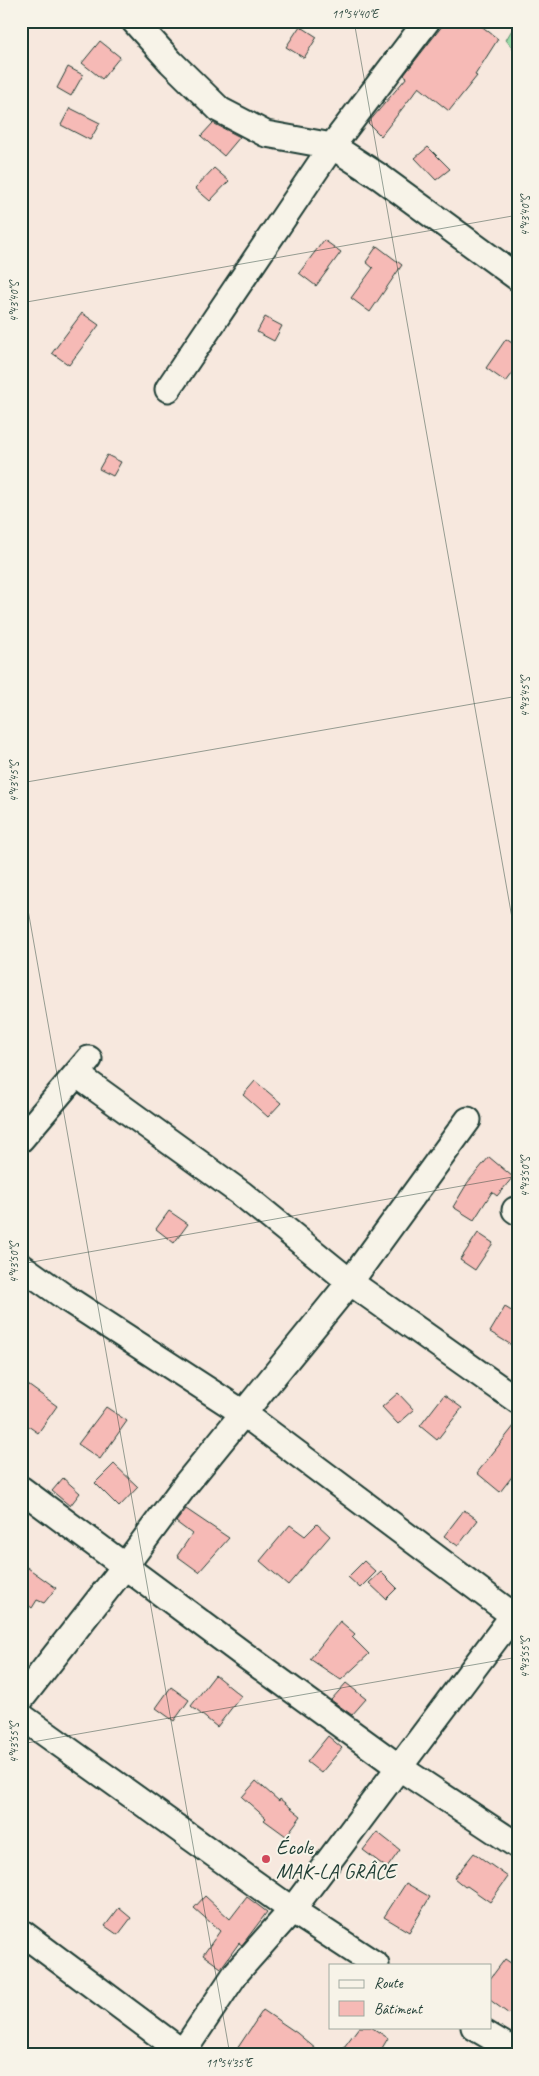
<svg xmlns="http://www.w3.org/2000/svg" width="539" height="2076" font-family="Caveat,sans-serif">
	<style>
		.green { fill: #98dba7; stroke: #5c8c6e }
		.building { fill: #f6bab6; stroke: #1f3d34 }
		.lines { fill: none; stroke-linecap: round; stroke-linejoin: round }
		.minor-casing { stroke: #1f3d34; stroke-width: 29 }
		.minor { stroke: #f7f3e8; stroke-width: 25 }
		.ticks { fill: none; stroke: #1f3d34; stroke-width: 1; stroke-opacity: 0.45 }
		.poi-dot { fill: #d1495b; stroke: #f7f3e8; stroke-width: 2 }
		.labels { text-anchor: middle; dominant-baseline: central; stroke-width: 4; stroke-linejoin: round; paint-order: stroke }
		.poi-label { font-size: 21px; fill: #1f3d34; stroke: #f7f3e8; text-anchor: start }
		.neatline { fill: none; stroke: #1f3d34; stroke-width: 2 }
		.ticks-label { font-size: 12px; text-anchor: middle; fill: #1f3d34 }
	</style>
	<rect width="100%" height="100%" fill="#f7e8de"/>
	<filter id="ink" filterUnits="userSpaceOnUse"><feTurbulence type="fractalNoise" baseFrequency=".02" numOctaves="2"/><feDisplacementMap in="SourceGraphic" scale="10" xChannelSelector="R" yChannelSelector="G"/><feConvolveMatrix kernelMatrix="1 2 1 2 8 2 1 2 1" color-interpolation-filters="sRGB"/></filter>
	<g filter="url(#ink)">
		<path class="green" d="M517,21H518V54L506,40Z"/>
		<path class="building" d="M446,21H475L498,39L475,75L477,76L449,111L419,87L381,136L368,123L407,77L404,75Z
			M300,26L317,37L304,58L286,47Z
			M100,41L120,57L102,79L82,63Z
			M68,67L83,75L71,96L57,88Z
			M70,108L100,123L90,140L61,125Z
			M213,123L240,137L224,156L201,136Z
			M428,147L450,169L436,180L415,158Z
			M214,168L229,181L210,201L195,188Z
			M324,240L341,252L316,286L299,273Z
			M377,246L402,265L370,312L351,298L373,268L366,262Z
			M82,313L99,325L69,365L52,353Z
			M265,317L282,326L274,341L257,332Z
			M506,339L518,347V366L506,382L486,368Z
			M107,455L121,462L113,476L99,469Z
			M255,1081L281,1103L268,1117L243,1095Z
			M489,1157L513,1177L497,1196L492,1192L474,1220L453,1207L468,1182Z
			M169,1211L188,1224L174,1243L156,1229Z
			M478,1233L493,1243L475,1270L460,1260Z
			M505,1307L518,1315V1349L490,1332Z
			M21,1380L57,1406L38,1433L21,1421Z
			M398,1393L414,1410L398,1424L382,1407Z
			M444,1395L462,1408L437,1440L420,1426Z
			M106,1407L127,1421L100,1459L78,1444Z
			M518,1421V1469L500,1492L477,1473Z
			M114,1464L138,1487L119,1507L95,1483Z
			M63,1478L80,1493L70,1506L52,1491Z
			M186,1509L229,1538L199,1572L177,1556L192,1534L176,1522Z
			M464,1510L478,1520L458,1546L444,1536Z
			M317,1524L330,1536L288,1585L260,1561L290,1525L305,1536Z
			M364,1561L376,1572L360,1588L348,1577Z
			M21,1563L56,1588L44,1603L37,1600L32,1608L21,1599Z
			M381,1572L397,1588L386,1599L369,1583Z
			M340,1621L355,1634L352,1637L369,1654L341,1680L310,1659Z
			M215,1675L241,1696L217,1727L191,1706Z
			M346,1683L366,1699L352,1715L331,1700Z
			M171,1687L189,1700L174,1721L156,1708Z
			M328,1736L342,1748L321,1773L307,1762Z
			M256,1781L279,1801L280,1799L301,1816L286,1836L264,1820L266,1818L242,1797Z
			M377,1832L400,1850L387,1868L363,1850Z
			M474,1853L508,1877L490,1902L467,1886L465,1887L454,1878Z
			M406,1883L430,1897L409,1932L384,1917Z
			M205,1896L230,1919L247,1897L267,1912L242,1945L239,1943L221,1968L203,1955L220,1931L194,1908Z
			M119,1908L131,1918L118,1935L105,1926Z
			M505,1959L518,1968V2003L509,2014L490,2000V1979Z
			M263,2010L297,2033L323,2055H233Z
			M359,2027H371L388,2038L378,2055H338Z"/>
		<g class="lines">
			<g class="minor-casing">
				<path id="minor" d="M134,21L171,62L220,110L266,134L332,146L380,177L518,278
					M168,389L332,146L427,21
					M76,1074L242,1194L350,1282L518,1401
					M21,1139L89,1059
					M515,1210L518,1212
					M21,1266L66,1298L243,1413L518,1619
					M21,1489L243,1654L400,1768L518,1846
					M21,1699L125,1566L186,1484L350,1282L468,1120
					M21,1716L292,1910L376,1965
					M21,1932L186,2055
					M474,2027L518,2053
					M181,2055L236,1973L292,1910L518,1609"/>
			</g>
			<use href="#minor" class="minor"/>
		</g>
	</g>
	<path class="ticks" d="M354,21L518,952M21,303L518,215M21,783L518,696M21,870L230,2055M21,1264L518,1176M21,1744L518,1657"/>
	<circle class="poi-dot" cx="266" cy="1859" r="5"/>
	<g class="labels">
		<g class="poi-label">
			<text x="276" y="1847">École<tspan x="276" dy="24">MAK-LA GRÂCE</tspan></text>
		</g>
	</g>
	<rect width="539" height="2076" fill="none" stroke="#f7f3e8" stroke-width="55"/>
	<rect x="329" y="1964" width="162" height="65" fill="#f7f3e8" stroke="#a1aaa0"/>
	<rect x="339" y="1980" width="25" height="8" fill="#f7f3e8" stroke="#a1aaa0"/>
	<text x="374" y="1988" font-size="15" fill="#1f3d34">Route</text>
	<rect x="339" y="2001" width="25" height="15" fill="#f6bab6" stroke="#a1aaa0"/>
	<text x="374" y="2014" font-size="15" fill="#1f3d34">Bâtiment</text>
	<rect x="28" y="28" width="484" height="2020" class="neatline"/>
	<g class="ticks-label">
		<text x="355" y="18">11°54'40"E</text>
		<text transform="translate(525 216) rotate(-90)" y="4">4°43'40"S</text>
		<text transform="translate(14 302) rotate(-90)" y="4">4°43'40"S</text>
		<text transform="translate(525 697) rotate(-90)" y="4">4°43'45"S</text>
		<text transform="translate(14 782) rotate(-90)" y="4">4°43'45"S</text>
		<text transform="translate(525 1177) rotate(-90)" y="4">4°43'50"S</text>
		<text transform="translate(14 1263) rotate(-90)" y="4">4°43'50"S</text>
		<text transform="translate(525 1658) rotate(-90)" y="4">4°43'55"S</text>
		<text transform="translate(14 1743) rotate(-90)" y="4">4°43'55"S</text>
		<text x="229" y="2067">11°54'35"E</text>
	</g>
</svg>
